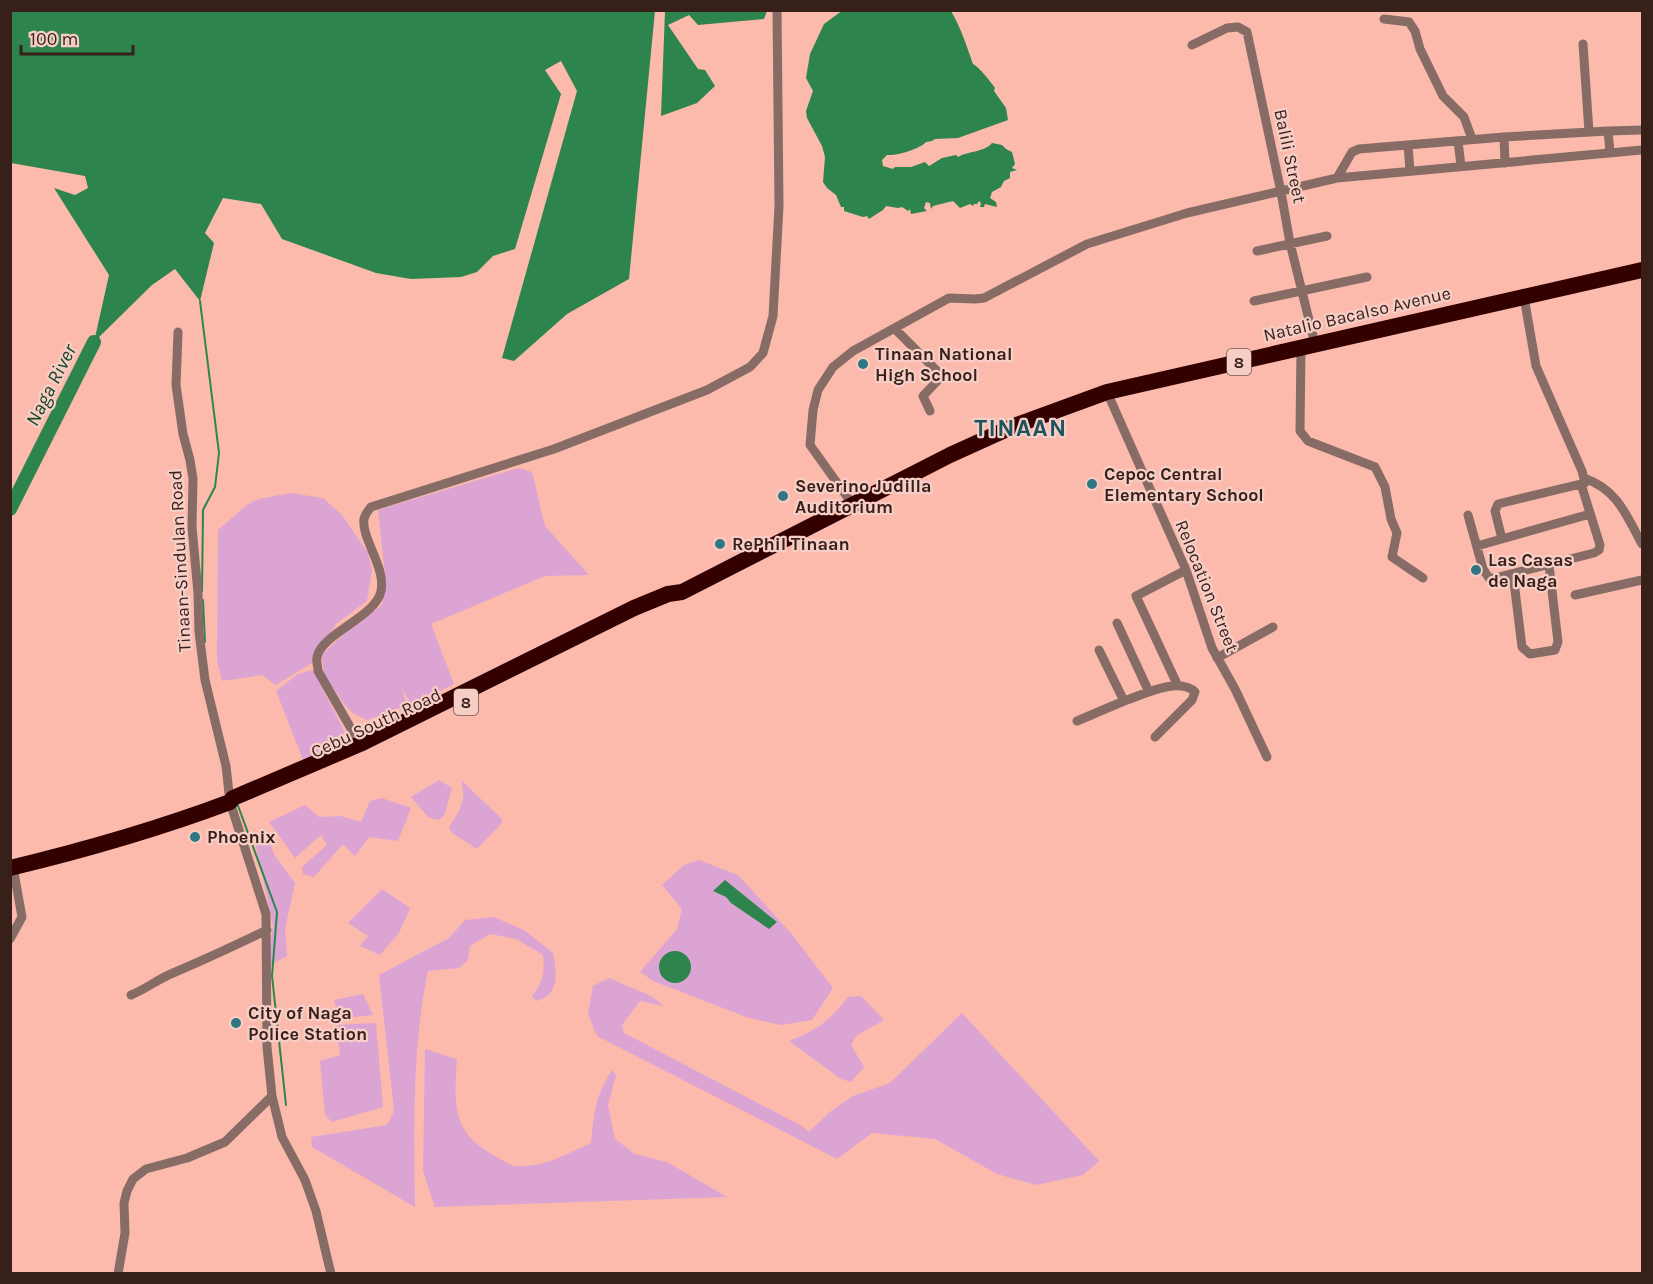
<svg xmlns="http://www.w3.org/2000/svg" width="1653" height="1284" font-family="Karla,sans-serif">
	<style>
		.green { fill: #dca4d3 }
		.water { fill: #2d844c }
		.lines { fill: none; stroke-linecap: round; stroke-linejoin: round }
		.stream { stroke: #2d844c; stroke-width: 2 }
		.river { stroke: #2d844c; stroke-width: 14 }
		.street { stroke: #876c66; stroke-width: 9 }
		.highway { stroke: #320100; stroke-width: 16 }
		.poi-dot { fill: #307683; stroke: #f7cec6; stroke-width: 2 }
		.labels { text-anchor: middle; dominant-baseline: central; stroke-width: 4.5; stroke-linejoin: round; paint-order: stroke }
		.shield { fill: #f7cec6; stroke: #71544e; stroke-width: 1.5 }
		.shield-label { font-size: 16px; font-weight: bold; fill: #371f1a }
		.street-label { font-size: 18px; fill: #371f1a; stroke: #f7cec6 }
		.poi-label { font-size: 18px; font-weight: bold; fill: #371f1a; stroke: #f7cec6; text-anchor: start }
		.water-label { font-size: 20px; font-style: italic; fill: #174527; stroke: #f7cec6 }
		.district-label { font-size: 24px; font-weight: bold; letter-spacing: 1.5px; fill: #1b535e; stroke: #f7cec6 }
	</style>
	<rect width="100%" height="100%" fill="#fcbaac"/>
	<path class="green" d="M518,468L532,472L545,526L589,575L545,576L431,624L454,684L412,705L402,689L407,705L367,720L354,714L344,704L324,674L322,655L348,630L382,605L385,575L378,510Z
		M290,493L323,498L342,515L368,553L372,570L367,601L336,624L312,663L276,685L262,675L222,681L217,660L218,530L248,504L259,499Z
		M313,670L350,742L304,762L276,691L298,674Z
		M439,780L452,788L444,816L438,820L428,817L411,797Z
		M461,780L502,819V823L477,849L452,833L449,827C460,811 467,799 461,780Z
		M382,798L411,808L398,841L369,837L355,856L343,844L314,877L303,874L302,867L327,845L321,835L295,858L269,822L305,805L319,817L341,816L361,822L370,801Z
		M269,841L275,856L295,883L285,929L287,956L269,966L270,945L273,926L255,842Z
		M699,860L738,875L790,932L833,988L812,1020L781,1025L749,1018L653,981L640,972L677,929L682,909L662,885L684,865Z
		M382,889L410,908L399,933L380,955L360,946L368,936L348,923Z
		M494,917L524,930L553,953C557,972 560,996 536,1001L532,996C543,983 545,972 543,955L516,939L490,934L470,946L468,960L459,968L428,971C412,1045 414,1131 415,1207L312,1147L311,1137L387,1125L394,1111L379,975L449,938L465,920Z
		M609,978L651,996L664,1006L640,1001L622,1025L624,1033L802,1126L809,1132L831,1111L853,1096L890,1083L962,1013L1099,1161L1083,1175L1036,1185L997,1174L935,1139L872,1133L837,1159L597,1036L588,1014L593,986Z
		M363,994L373,1015L342,1018L339,1016L334,1000Z
		M861,996L884,1020L857,1035L851,1045L864,1067L851,1082L841,1079L789,1041C819,1029 828,1022 848,997Z
		M376,1023L383,1107L332,1122L325,1115L320,1061L340,1055L336,1025Z
		M425,1049L457,1059C454,1105 451,1133 497,1157C503,1160 511,1166 517,1166C543,1168 569,1153 591,1143C595,1109 594,1100 612,1070L616,1075L608,1105L615,1139L635,1154L667,1162L727,1197L435,1207L423,1171Z"/>
	<path class="water" d="M11,10L655,11L629,279L567,314L514,361L502,358L577,91L561,61L545,70L561,94L515,249L493,256L477,272L461,277L411,279L376,273L282,239L261,204L223,198L205,233L214,243L200,301L175,269L152,285L94,342L109,275L54,188L75,195L88,188L85,176L11,163Z
		M843,10L951,11C961,28 967,47 973,64C979,67 990,81 995,88L994,91L1006,108L1008,120L958,138L935,139L932,141L926,142C920,149 896,156 887,155L882,160L883,166L893,169L895,167H911L925,162L929,166L942,158L956,155L958,157C968,151 985,152 992,143L1002,145L1006,149L1012,152L1015,164L1012,168L1017,170L1010,172V178L1004,181L1001,187L992,192L990,198L996,202L997,207L985,204L984,207H980L981,203L979,201L977,204H974L973,206L970,204L960,208L953,201L933,206L931,209L930,203L926,202L924,208L927,211L911,214L910,209L908,211L902,207L898,208L886,206L883,210L869,219L867,216L863,217L844,211V207H841L836,195L827,188L823,182L825,157L822,146L807,118L806,111L813,91L806,78L810,54L824,24Z
		M665,11H767L764,19L698,25L689,15L668,25L698,69L705,70L715,86L697,103L661,116Z
		M725,880L777,922L769,929L731,903L726,897L713,891Z
		M659 967a16 16 0 1 1 32 0a16 16 0 1 1-32 0Z"/>
	<g class="lines">
		<path class="stream" d="M200,301L219,453L215,487L203,510L202,591
			M203,600L205,642
			M237,803L277,912L272,976L286,1105"/>
		<path class="river" d="M10,509L94,342"/>
		<path class="street" d="M1384,19L1409,22L1415,31L1420,49L1443,96L1464,117L1472,139
			M1583,44L1589,132
			M1192,45L1227,28L1238,27L1247,32L1281,192L1290,243L1315,344
			M1608,131L1642,130
			M1458,141L1461,166
			M1408,145L1410,171
			M1505,163L1504,137L1608,131L1610,152
			M1337,178L1352,152L1359,149L1504,137
			M1257,251L1327,236
			M1254,301L1367,277
			M895,329L938,372L940,378L923,396L930,411
			M178,332L176,385L183,434L190,460L193,479L192,527L198,593L199,632L205,680L226,766L230,802L266,914L267,1047L272,1096L282,1137L305,1180L316,1211L331,1274
			M1301,348L1300,431L1308,441L1375,467L1385,487L1391,519L1397,533L1392,557L1423,578
			M1107,392L1186,570L1212,648L1235,689L1267,757
			M1584,478C1618,490 1626,515 1642,544
			M853,505L810,445L813,410L818,390L833,367L853,351L949,298L975,299L984,298L1087,244L1187,213L1337,178L1642,150
			M1468,515L1483,569L1489,578H1495L1594,553L1599,550L1600,545L1581,484
			M1502,539L1495,511L1498,504L1585,483L1582,471L1536,366L1524,297
			M1477,546L1590,514
			M1513,574L1522,647L1530,654L1555,650L1558,642L1549,565
			M1575,595L1642,580
			M1117,623L1149,692
			M1217,658L1273,627
			M1177,684L1136,596L1186,570
			M1124,701C1142,695 1179,676 1195,692L1192,700L1155,737
			M1077,721L1124,701L1099,650
			M361,746L318,671C318,667 316,661 317,657C322,633 376,617 381,591C386,567 361,538 364,519C365,514 368,511 371,507L554,449L707,390L750,367L763,353L773,316L779,206L777,10
			M10,939L22,917L13,867
			M131,995C146,989 158,979 173,973C204,960 236,945 267,930
			M118,1274L125,1233L124,1203L127,1191L133,1179L146,1169L187,1158L225,1142L272,1096"/>
		<path class="highway" d="M10,868C85,850 158,829 230,802L233,798L360,744L634,608L668,594L682,592L950,455L1014,426L1107,392L1642,270"/>
	</g>
	<g class="poi-dot">
		<circle cx="863" cy="364" r="6"/>
		<circle cx="1092" cy="484" r="6"/>
		<circle cx="783" cy="496" r="6"/>
		<circle cx="720" cy="544" r="6"/>
		<circle cx="1476" cy="570" r="6"/>
		<circle cx="195" cy="837" r="6"/>
		<circle cx="236" cy="1023" r="6"/>
	</g>
	<g class="labels">
		<g class="shield">
			<rect x="1227" y="349" width="24" height="26" rx="4.5"/>
			<rect x="454" y="689" width="24" height="26" rx="4.5"/>
		</g>
		<g class="shield-label">
			<text x="1239" y="362">8</text>
			<text x="466" y="702">8</text>
		</g>
		<g class="street-label">
			<text transform="translate(1290 156) rotate(78)">Balili Street</text>
			<text transform="translate(1357 314) rotate(-13)">Natalio Bacalso Avenue</text>
			<text transform="translate(180 561) rotate(-93)">Tinaan-Sindulan Road</text>
			<text transform="translate(1207 586) rotate(68)">Relocation Street</text>
			<text transform="translate(376 723) rotate(-25)">Cebu South Road</text>
		</g>
		<g class="poi-label">
			<text x="875" y="354">Tinaan National<tspan x="875" dy="21">High School</tspan></text>
			<text x="1104" y="474">Cepoc Central<tspan x="1104" dy="21">Elementary School</tspan></text>
			<text x="795" y="486">Severino Judilla<tspan x="795" dy="21">Auditorium</tspan></text>
			<text x="732" y="544">RePhil Tinaan</text>
			<text x="1488" y="560">Las Casas<tspan x="1488" dy="21">de Naga</tspan></text>
			<text x="207" y="837">Phoenix</text>
			<text x="248" y="1013">City of Naga<tspan x="248" dy="21">Police Station</tspan></text>
		</g>
		<g class="water-label">
			<text transform="translate(51 385) rotate(-63)">Naga River</text>
		</g>
		<g class="district-label">
			<text x="1021" y="428">TINAAN</text>
		</g>
	</g>
	<rect width="1653" height="1284" fill="none" stroke="#371f1a" stroke-width="24"/>
	<path d="M21 45v9h112v-9" fill="none" stroke="#371f1a" stroke-width="3"/>
	<text x="30" y="45" font-size="18" fill="#371f1a" stroke="#f7cec6" stroke-width="4.5" paint-order="stroke">100 m</text>
</svg>
